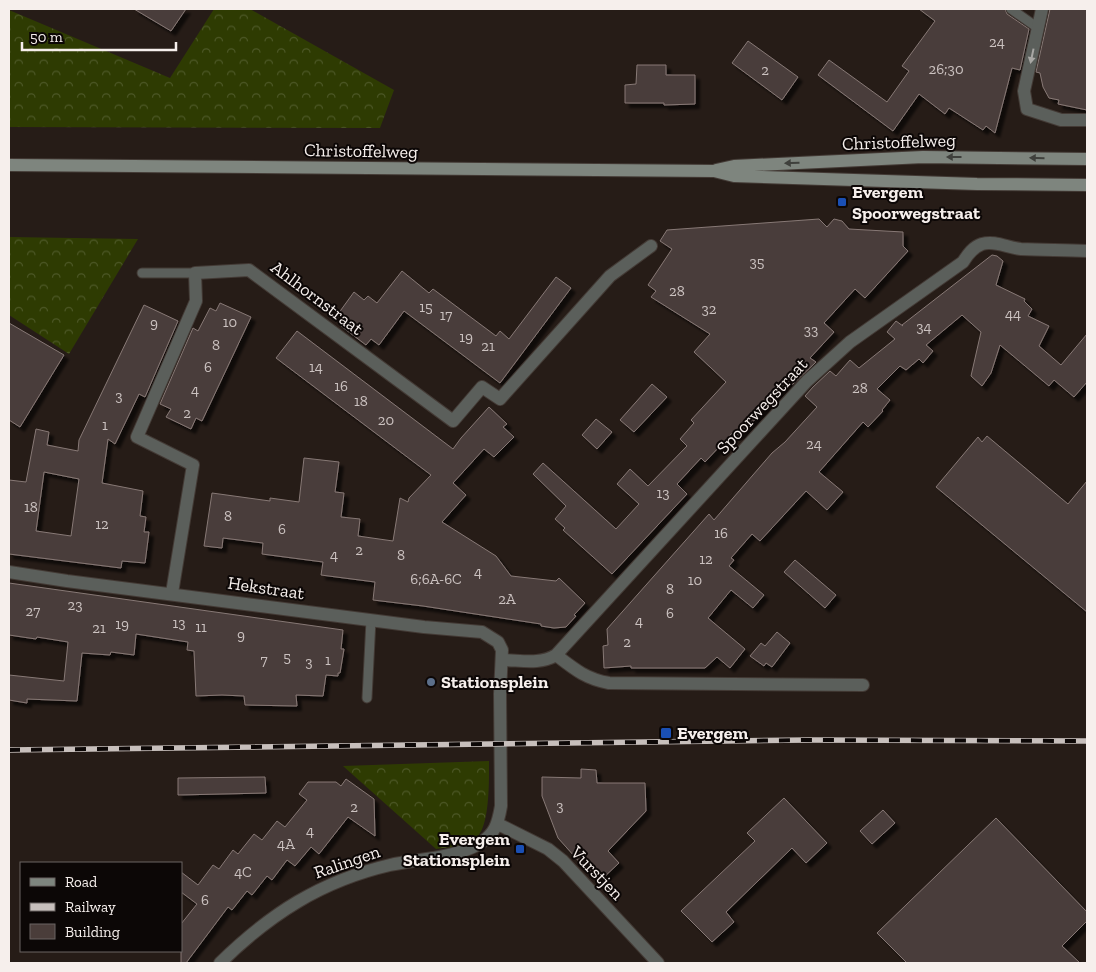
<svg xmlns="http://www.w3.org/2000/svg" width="1096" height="972" font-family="'Zilla Slab',serif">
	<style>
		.forest { fill: url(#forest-crowns) }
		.building { fill: #4a3d3a; stroke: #877976; fill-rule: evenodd; filter: url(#shadow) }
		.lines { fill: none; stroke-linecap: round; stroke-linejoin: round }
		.lane-casing { stroke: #433a35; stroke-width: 11 }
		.street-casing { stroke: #433a35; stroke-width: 14 }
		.secondary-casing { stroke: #433a35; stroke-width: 14 }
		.lane { stroke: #5b5f5b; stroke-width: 9 }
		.street { stroke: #5b5f5b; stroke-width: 12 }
		.secondary { stroke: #7e857e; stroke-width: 12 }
		.rail-casing { stroke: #c7bfbc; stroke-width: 5.5 }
		.rail { stroke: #0c0706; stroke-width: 4; stroke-dasharray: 11; stroke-linecap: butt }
		.oneway { fill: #a8a7a4 }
		.oneway2 { fill: #3f403c }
		.transit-dot { fill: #1a4fb4; stroke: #0c0706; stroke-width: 2 }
		.service-dot { fill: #5c6f8a; stroke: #0c0706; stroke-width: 2 }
		.labels { text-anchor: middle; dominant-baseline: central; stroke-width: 4; stroke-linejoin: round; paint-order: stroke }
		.number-label { font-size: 15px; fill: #cbc2c0 }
		.street-label { font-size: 18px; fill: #f6efec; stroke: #0c0706 }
		.poi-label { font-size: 18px; font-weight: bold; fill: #f6efec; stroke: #0c0706; text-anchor: start }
	</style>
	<defs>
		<pattern id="forest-crowns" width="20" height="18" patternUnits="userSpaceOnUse" patternTransform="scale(1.25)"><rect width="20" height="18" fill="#2e3b02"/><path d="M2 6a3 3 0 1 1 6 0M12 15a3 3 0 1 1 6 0" fill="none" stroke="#4d5827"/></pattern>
		<filter id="shadow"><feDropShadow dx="4.5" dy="4.5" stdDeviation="1" flood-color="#0009"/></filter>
	</defs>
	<rect width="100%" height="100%" fill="#261c17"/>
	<path class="forest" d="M214,9H250L394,90L380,128L9,127V10L170,78Z
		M9,237L138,239L69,354L9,315Z
		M489,761C489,779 490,825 477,837C466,847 449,847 436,849L343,766Z"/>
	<path class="building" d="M134,9H186L171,31Z
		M919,9H1005L1007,14L1029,29L1020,70L1012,68L995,133L986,126L983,130L949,108L945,114L919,94L893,131L818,75L829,60L887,102L909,71L902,66L935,21Z
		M1050,9H1087V110L1058,104L1059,100L1049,98L1043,87L1040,73L1036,72Z
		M748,41L798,77L782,100L732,63Z
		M637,65H666V75H695V104L664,105V103H625V85L636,84Z
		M819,219L827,227L834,219L842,221L849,229L903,232V246L908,251L865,298L855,289L824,323L834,332L810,358L816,362L792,385L789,382L740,436L734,431L705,462L701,458L677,484L687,494L612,574L563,530L565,528L555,519L566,506L533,474L543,463L616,529L639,504L617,484L630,469L648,486L687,446L680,439L694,423L691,420L726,382L694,352L710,334L651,297L656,291L648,285L672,249L660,241L667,230Z
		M992,255L997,256L1003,261L996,285L1025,299L1024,301L1032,309L1028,316L1049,326L1039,346L1061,365L1087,334V382L1074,397L1054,380L1049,386L1000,345L991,373L982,386L971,376L981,332L962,315L926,345L933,351L923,363L919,359L906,370L900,366L877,389L890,400L882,410L883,411L868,427L863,422L819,472L843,492L827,510L806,491L760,541L752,534L731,558L734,560L729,566L764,595L753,608L731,590L708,618L745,649L730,668L717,657L705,668H631V666L604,668L603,646L608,645L607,629L709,514L714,520L772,453L785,442L817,407L805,396L813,387L830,371L836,376L850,360L859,368L895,339L887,332L896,321L903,326L902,325Z
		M402,271L429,293L433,289L496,336L500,331L509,339L556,277L571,288L500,383L404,311L379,345L371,339L366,345L341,326L345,320L338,314L354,292L364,300L368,296L377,303Z
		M220,303L251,317L202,421L196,418L191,429L166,417L171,409L160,404L193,328L198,331L210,308L216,311Z
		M144,305L178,321L145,397L139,394L115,444L108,439L102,483L143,491L140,516L146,517L144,532H149L145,563L122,561L121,568L9,554V480L26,482L36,429L49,432L47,445L78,451L79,440ZM44,472L79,479L71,536L36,531Z
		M9,323L64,355L20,427L9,420Z
		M297,331L453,449L461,438L489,407L507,424L503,427L514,437L494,457L484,449L453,483L466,495L442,522L496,556L511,576L556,581L559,578L585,603L574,615L576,616L566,627L554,628L541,626V624L423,606L373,600L375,582L321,575L323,562L262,554L263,543L223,538L222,548L204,546L212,493L270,501V498L299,502L304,458L339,462L335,492L344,493L341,517L360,519L358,536L393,541L400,498L408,502L409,498L431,475L276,358Z
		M652,384L667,397L634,432L620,420Z
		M596,419L612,432L597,449L582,435Z
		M987,436L1068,504L1087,481V612L936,487L978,437L982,442Z
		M795,560L836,595L825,608L784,572Z
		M9,583L343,630L341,649H344L340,673H338V676L326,675L323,696L296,695L297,706L245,705L244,696L222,695L196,696L194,651L187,650L188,642L136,634L134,655L111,652L110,655L82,653L77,701L27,699V703L9,700V675L64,681L68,642L37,637L36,639L9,635Z
		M777,632L790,643L772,667L766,663L764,666L750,656L761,643L765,646Z
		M581,769L596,770L597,783H645L646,811L608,851L619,863L602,879L596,872L592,876L558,838L542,796V777L581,778Z
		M265,777L266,793L178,795V778Z
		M346,779L374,799L375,836L348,817L319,854L311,847L295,866L287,860L272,880L267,876L252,895L247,891L232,910L228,907L186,963H181V924L197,904L181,892V872L198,885L213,865L219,869L233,850L238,854L254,834L262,840L277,821L285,827L307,800L299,794L308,782H336L341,786Z
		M784,798L827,843L806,863L792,848L726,912L734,922L712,942L681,911L755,841L747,833Z
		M883,810L895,823L872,844L860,831Z
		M996,818L1087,912V921L1062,946L1080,963H907L877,933Z"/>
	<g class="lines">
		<g class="lane-casing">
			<path id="lane" d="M1011,9L1038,28
				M142,273H195
				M367,698L371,620"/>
		</g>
		<g class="street-casing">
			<path id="street" d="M1042,9L1024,91L1027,109L1061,120H1087
				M9,572L67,581L424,627L482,632L498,642L502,650L500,694L501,806C498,824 495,834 479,844C454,858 418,859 390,865C321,881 270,914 220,963
				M172,593L193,465L137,437L196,301L195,273L249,270L453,421L482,387L500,399L610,276L651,246
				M556,655C574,669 586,679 609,683L863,685
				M502,660C520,660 540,665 556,655L807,381L850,342L963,262C968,254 973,247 982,244C995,240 1008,248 1021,249C1043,250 1065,250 1087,251
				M498,824L548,849L563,861L658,963"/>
		</g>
		<g class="secondary-casing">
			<path id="secondary" d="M9,165L714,171L734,176L977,184L1087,185
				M716,170L734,166L923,157L1087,159"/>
		</g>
		<use href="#lane" class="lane"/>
		<use href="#street" class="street"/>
		<use href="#secondary" class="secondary"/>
		<g class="rail-casing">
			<path id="rail" d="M9,750L809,740L1087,741"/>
		</g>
		<use href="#rail" class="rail"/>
	</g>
	<defs><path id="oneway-solid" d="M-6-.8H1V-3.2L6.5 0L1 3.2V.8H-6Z" transform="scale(1.25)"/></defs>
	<use class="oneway" href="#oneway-solid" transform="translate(1032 56) rotate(102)"/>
	<g class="oneway2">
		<use href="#oneway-solid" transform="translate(954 157) rotate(180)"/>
		<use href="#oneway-solid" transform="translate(1037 158) rotate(-179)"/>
		<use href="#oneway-solid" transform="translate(792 163) rotate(178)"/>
	</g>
	<g class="transit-dot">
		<rect x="837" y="197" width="10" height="10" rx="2.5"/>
		<rect x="660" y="727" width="12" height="12" rx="2.5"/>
		<rect x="515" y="844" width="10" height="10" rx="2.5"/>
	</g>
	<circle class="service-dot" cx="431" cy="682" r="5"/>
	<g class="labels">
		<g class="number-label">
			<text x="997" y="42">24</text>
			<text x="946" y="69">26;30</text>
			<text x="765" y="70">2</text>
			<text x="757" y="262">35</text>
			<text x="677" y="291">28</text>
			<text x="426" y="307">15</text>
			<text x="709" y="309">32</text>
			<text x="1013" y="314">44</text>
			<text x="446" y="315">17</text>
			<text x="230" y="322">10</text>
			<text x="154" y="323">9</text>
			<text x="924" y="327">34</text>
			<text x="811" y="330">33</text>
			<text x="466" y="337">19</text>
			<text x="216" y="345">8</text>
			<text x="488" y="346">21</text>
			<text x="208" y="367">6</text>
			<text x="316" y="367">14</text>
			<text x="341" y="386">16</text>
			<text x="860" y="388">28</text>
			<text x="195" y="390">4</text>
			<text x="119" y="396">3</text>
			<text x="361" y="401">18</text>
			<text x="187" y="413">2</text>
			<text x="386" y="420">20</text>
			<text x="105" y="425">1</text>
			<text x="814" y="444">24</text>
			<text x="663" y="493">13</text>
			<text x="31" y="507">18</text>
			<text x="228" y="516">8</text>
			<text x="102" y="524">12</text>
			<text x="282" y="529">6</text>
			<text x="721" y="533">16</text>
			<text x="359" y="550">2</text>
			<text x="334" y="555">4</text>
			<text x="401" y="555">8</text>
			<text x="706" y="559">12</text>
			<text x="478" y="572">4</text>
			<text x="436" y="579">6;6A-6C</text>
			<text x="695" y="580">10</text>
			<text x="670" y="589">8</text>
			<text x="507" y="599">2A</text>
			<text x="75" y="605">23</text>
			<text x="33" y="611">27</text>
			<text x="670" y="613">6</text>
			<text x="639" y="621">4</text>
			<text x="179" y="623">13</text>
			<text x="122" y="624">19</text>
			<text x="201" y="627">11</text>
			<text x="99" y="628">21</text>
			<text x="241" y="635">9</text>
			<text x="627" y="642">2</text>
			<text x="287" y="657">5</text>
			<text x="264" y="660">7</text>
			<text x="328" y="660">1</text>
			<text x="309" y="662">3</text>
			<text x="560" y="806">3</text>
			<text x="354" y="807">2</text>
			<text x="310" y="831">4</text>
			<text x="286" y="844">4A</text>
			<text x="243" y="872">4C</text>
			<text x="205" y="900">6</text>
		</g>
		<g class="street-label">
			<text transform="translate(899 142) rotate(-2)">Christoffelweg</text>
			<text transform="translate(361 151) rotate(1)">Christoffelweg</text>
			<text transform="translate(317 298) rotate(37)">Ahlhornstraat</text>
			<text transform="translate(762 406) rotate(-47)">Spoorwegstraat</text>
			<text transform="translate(266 588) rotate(8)">Hekstraat</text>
			<text transform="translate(347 862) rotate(-19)">Ralingen</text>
			<text transform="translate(597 873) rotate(46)">Vurstjen</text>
		</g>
		<g class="poi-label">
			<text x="852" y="192">Evergem<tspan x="852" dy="21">Spoorwegstraat</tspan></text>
			<text x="441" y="682">Stationsplein</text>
			<text x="677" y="733">Evergem</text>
			<text x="510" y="839" text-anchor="end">Evergem<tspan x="510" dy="21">Stationsplein</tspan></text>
		</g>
	</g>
	<rect width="1096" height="972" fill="none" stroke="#f6efec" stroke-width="20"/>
	<rect x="20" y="862" width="162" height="90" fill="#0c0706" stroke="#6a6462"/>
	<rect x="30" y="878" width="25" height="8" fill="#7e857e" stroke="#6a6462"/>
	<text x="65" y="887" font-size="15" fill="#f6efec">Road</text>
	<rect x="30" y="903" width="25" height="8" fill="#c7bfbc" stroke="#6a6462"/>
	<text x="65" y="912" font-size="15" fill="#f6efec">Railway</text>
	<rect x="30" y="924" width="25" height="15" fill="#4a3d3a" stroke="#6a6462"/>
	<text x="65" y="937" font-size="15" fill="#f6efec">Building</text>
	<path d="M22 42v8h154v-8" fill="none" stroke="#f6efec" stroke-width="2.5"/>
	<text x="30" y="42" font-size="15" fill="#f6efec" stroke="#0c0706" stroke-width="4" paint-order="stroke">50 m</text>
</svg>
